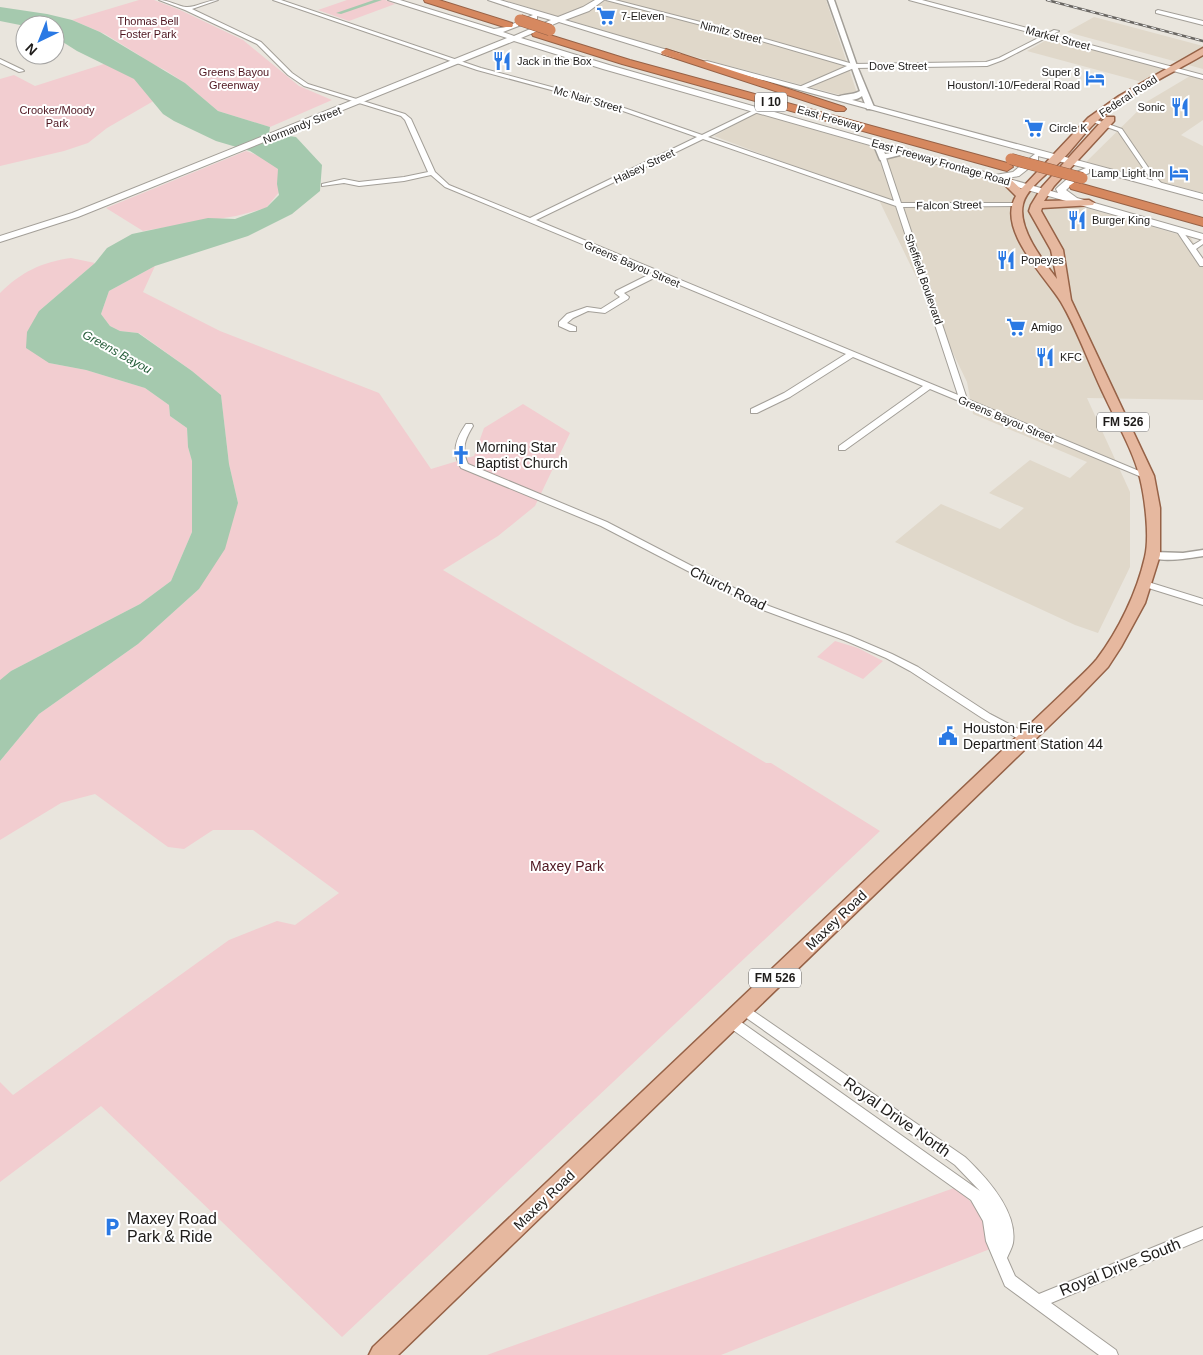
<svg xmlns="http://www.w3.org/2000/svg" width="1203" height="1355" font-family="Arial,sans-serif">
	<style>
		.built { fill: #e0d8ca }
		.green { fill: #f2cdd0 }
		.water { fill: #a5c9ae }
		.lines { fill: none; stroke-linecap: round; stroke-linejoin: round }
		.canal { fill: #a5c9ae; fill-rule: evenodd }
		.minor-casing { stroke: #a39f98; stroke-width: 2 }
		.tertiary-casing { stroke: #a39f98; stroke-width: 3 }
		.secondary-casing { stroke: #a39f98; stroke-width: 2 }
		.primary-casing { stroke: #966247; stroke-width: 3 }
		.motorway-casing { stroke: #966247; stroke-width: 2 }
		.minor { fill: #fff; fill-rule: evenodd }
		.tertiary { fill: #fff; fill-rule: evenodd }
		.secondary { fill: #fff; fill-rule: evenodd }
		.primary { fill: #e6b89f; fill-rule: evenodd }
		.motorway { fill: #d6885f; fill-rule: evenodd }
		.rail-casing { stroke: #696662; stroke-width: 2.5 }
		.rail { stroke: #fff; stroke-width: 1; stroke-dasharray: 4.5; stroke-linecap: butt }
		.motorway-bridge-casing { stroke: #966247; stroke-width: 12; stroke-linecap: butt }
		.motorway-bridge { stroke: #d6885f; stroke-width: 11 }
		.labels { text-anchor: middle; dominant-baseline: central; stroke-width: 4; stroke-linejoin: round; paint-order: stroke }
		.far-poi-label { font-size: 11px; fill: #1e1c1a; stroke: #fff; text-anchor: start }
		.far-park-label { font-size: 11px; fill: #4d151f; stroke: #fff }
		.far-street-label { font-size: 11px; fill: #1e1c1a; stroke: #fff }
		.shield { fill: #fff; stroke: #62605f; stroke-width: 1 }
		.shield-label { font-size: 12px; font-weight: bold; fill: #1e1c1a }
		.far-water-label { font-size: 12px; font-style: italic; fill: #235b37; stroke: #fff }
		.poi-label { font-size: 14px; fill: #1e1c1a; stroke: #fff; text-anchor: start }
		.street-label { font-size: 14px; fill: #1e1c1a; stroke: #fff }
		.park-label { font-size: 14px; fill: #4d151f; stroke: #fff }
		.near-street-label { font-size: 16px; fill: #1e1c1a; stroke: #fff }
		.near-poi-label { font-size: 16px; fill: #1e1c1a; stroke: #fff; text-anchor: start }
	</style>
	<rect width="100%" height="100%" fill="#e9e5dd"/>
	<path class="built" d="M504,0H826L857,93L844,96L650,45Z
		M1094,17L1203,46V69L1067,32Z
		M1050,38L1165,69L1142,82L1027,51Z
		M1190,76L1203,80V120L1181,135L1203,146V193L1086,162L1148,101Z
		M756,113L1191,238L1203,260V400L1087,398L1130,492V567L1098,633L1075,625L895,542L941,504L1000,529L1024,508L989,493L1030,460L1070,478L1087,462L973,414L967,382L878,198L714,136Z"/>
	<path class="green" d="M139,0H154L180,10L243,40L299,86L332,100L270,127L218,111L185,83L165,70L148,62L139,55L105,34L72,20Z
		M347,0H385L395,4L349,21L318,10Z
		M107,63L132,76L157,99L107,128L88,143L64,151L0,166V79L14,75L35,86Z
		M246,151L272,161L290,179L266,208L236,216L143,231L106,208Z
		M71,258L95,263L39,311L49,363L86,370L145,388L169,405L170,416L187,428L188,447L192,461V532L171,581L140,604L11,671L0,680V293C21,272 42,262 71,258Z
		M155,266L143,292L220,331L379,393L431,469L474,456L484,428L523,404L570,433L535,506L498,536L443,570L766,763H771L880,831L342,1337L101,1106L0,1182V1082L13,1095L229,940L277,921L295,925L339,893L253,830H213L184,849L168,847L95,794L61,803L0,840V761L39,714L138,644L199,589L238,503L229,464L221,395L192,371L139,333L120,331L110,326L101,314L109,291Z
		M835,641L858,648L883,661L863,679L817,657Z
		M954,1188C982,1208 983,1217 990,1249L721,1355H487Z"/>
	<path class="water" d="M0,7L47,14L72,20L100,32L185,83L218,111L270,127L269,133L296,137L322,165L320,191L292,214L248,236L155,266L109,291L101,314L110,326L120,331L138,333L192,371L221,395L229,464L238,503L225,549L199,589L138,644L39,714L0,761V680L11,671L140,604L171,581L192,532V461L188,447L187,428L170,416L169,405L145,388L86,370L49,363L26,348L27,332L39,311L95,263L107,248L132,234L208,218L235,219L267,207L279,195L277,184L278,169L250,151L216,141L174,121L163,114L134,79L77,51L55,37V25L25,26L0,21Z"/>
	<g class="lines">
		<path class="canal" d="M374,0H382L341,14L336,13Z"/>
		<g class="minor-casing">
			<path id="minor" d="M159,0C169,0 177,6 186,7C195,8 207,0 218,0L192,9L261,42L292,73L308,84L405,114L411,119L435,172L449,185L530,218L697,137L603,104L477,70L273,0H281L481,68L607,102L702,135L756,109H760V111L708,137L894,201L880,158L881,157L886,158L901,203H1019L1020,204L1017,206L903,207L967,399L1151,476L1150,478H1144L930,389L845,450H839V446L923,386L853,357L790,397L757,413H751V409L784,393L846,354L658,276L624,293L629,297L628,299L605,313L588,311L573,318L567,323L576,327V331H570L559,326V322L567,314L587,307L601,309L620,297L615,293L616,291L652,273L445,187L431,175L404,181L359,186L344,183L322,186V184L344,179L359,182L404,177L428,172L405,120L401,116L304,86L288,75L257,44L185,10ZM703,139L896,206L958,395L536,220Z
				M606,0H615L755,36L853,64L986,62L999,58L1054,30L1059,31L1003,60L987,66L854,68L801,90L798,88L799,87L847,66L751,38Z
				M1158,10L1203,21V25L1156,13V11Z
				M0,59L23,70L24,71L19,72L0,63Z
				M1090,119H1094L1122,129L1152,173L1162,184V186H1158L1148,175L1118,131L1090,121Z
				M1176,228H1180L1193,245L1203,239V244L1196,249L1203,259V266H1200L1176,230Z
				M466,424H472L473,426C465,439 461,449 468,464L607,522L769,606L850,636L892,654L918,667L990,714L1030,735L1031,738L1030,741H1022L982,718L910,671L886,658L844,640L763,610L601,526L461,468C451,451 456,439 466,424Z
				M1145,581L1203,599V605L1142,586L1140,584L1142,582Z
				M742,1004L746,1006L965,1157C986,1177 1018,1211 1013,1243C1012,1248 1009,1253 1007,1258L1015,1276L1039,1294L1203,1227V1239L1051,1303L1116,1350L1118,1355H1099L1005,1286L986,1241L983,1221L971,1200L726,1025L724,1021L726,1017L730,1016L734,1017L980,1191L955,1165L738,1012L736,1009L738,1006Z"/>
		</g>
		<g class="tertiary-casing">
			<path id="tertiary" d="M828,0H834L857,66L874,107L873,109H867L862,96C856,101 842,102 836,98C843,93 852,96 860,91Z
				M874,141H880L885,154L908,150L912,152L880,160L873,143Z
				M1203,550V556C1191,558 1156,564 1147,555L1153,552L1183,553Z"/>
		</g>
		<g class="secondary-casing">
			<path id="secondary" d="M388,0H400L494,29L506,27L533,15L488,0H500L558,17L583,7L595,0H604L589,11L565,20L681,54V58H675L559,22L521,38L609,65L995,175L1013,172L1035,154L700,63L707,61L1203,194V200L1089,169V173L1080,177L1066,190L1077,198L1203,234V240L603,69L514,41L78,217L0,242V236L72,213L507,38ZM537,16L551,20L514,36L503,32L537,19ZM1038,156L1086,168L1074,173L1058,187L1056,189L1058,193L1006,178L1019,176L1038,161Z
				M909,0H922L1203,75V79Z"/>
		</g>
		<g class="primary-casing">
			<path id="primary" d="M1203,48V55C1167,76 1127,94 1096,122C1083,134 1073,149 1060,162C1049,172 1026,189 1023,204C1017,228 1043,261 1057,279L1051,250L1029,211L1031,205L1042,187L1101,122L1106,117H1114V121L1054,186L1044,201L1089,200L1094,203L1093,205L1042,208L1041,211L1063,250L1071,300L1154,476L1160,508V555L1145,603L1121,647L1108,667L1077,699L398,1355H369L373,1347L1065,691C1076,680 1088,670 1097,659C1119,630 1137,592 1145,557C1150,537 1145,498 1140,478C1134,452 1115,419 1104,395C1090,366 1077,329 1061,302C1045,276 996,229 1016,196L999,179L1000,177H1008L1021,189L1088,118L1119,96Z"/>
		</g>
		<g class="motorway-casing">
			<path id="motorway" d="M424,0H439L512,23L513,25L512,27H504L425,2Z
				M537,31L630,60L1011,164L1013,167L1007,171L1003,170L622,64L533,36L532,34Z
				M666,49L844,107L846,109L844,111H836L662,54L661,52Z
				M1075,182L1203,218V226L1071,189L1069,186Z"/>
		</g>
		<use href="#minor" class="minor"/>
		<use href="#tertiary" class="tertiary"/>
		<use href="#secondary" class="secondary"/>
		<use href="#primary" class="primary"/>
		<use href="#motorway" class="motorway"/>
		<g class="rail-casing">
			<path id="rail" d="M1047,0L1203,41"/>
		</g>
		<use href="#rail" class="rail"/>
		<g class="motorway-bridge-casing">
			<path id="motorway-bridge" d="M520,20L550,30
				M1011,159L1082,178"/>
		</g>
		<use href="#motorway-bridge" class="motorway-bridge"/>
	</g>
	<defs>
		<g id="supermarket-bare" transform="scale(1.5)"><path d="M-6-5.5h2.5l.6 2H6L4.5 2H-2.5L-4.4-4H-6ZM-1.5 3.2a1.3 1.3 0 1 0 .1 0ZM3 3.2a1.3 1.3 0 1 0 .1 0Z" fill="#2a79e4" stroke="#fff" stroke-width="2.5" paint-order="stroke"/></g>
		<g id="restaurant-bare" transform="scale(1.5)"><path d="M-5-6h1v4h1v-4h1v4h1v-4h1v5L-1.5 .5V6h-2V.5L-5-1ZM5-6V6H3V1.5H1.5Q1.5-4 5-6Z" fill="#2a79e4" stroke="#fff" stroke-width="2.5" paint-order="stroke"/></g>
		<g id="hotel-bare" transform="scale(1.5)"><path d="M-6-4.5h1.5V1H6V5H4.5V3h-9V5H-6ZM-4 0a1.8 1.8 0 1 1 3.6 0ZM.5 0V-2.5h3Q6-2.5 6 0Z" fill="#2a79e4" stroke="#fff" stroke-width="2.5" paint-order="stroke"/></g>
		<g id="church-bare" transform="scale(1.5)"><path d="M-1.2-6h2.4v3.5h3.3v2.4h-3.3V6h-2.4V-.1h-3.3v-2.4h3.3Z" fill="#2a79e4" stroke="#fff" stroke-width="2.5" paint-order="stroke"/></g>
		<g id="civic-bare" transform="scale(1.5)"><path d="M-.6-6.5H3V-4.5H.6V-3L4-1V1h2V6H-6V1h2V-1L-.6-3ZM-1.2 2.5V6h2.4V2.5Z" fill="#2a79e4" stroke="#fff" stroke-width="2.5" paint-order="stroke"/></g>
		<g id="parking-bare" transform="scale(1.5)"><path d="M-3.5-5.5H1a3.5 3.5 0 0 1 0 7H-1V5.5H-3.5ZM-1-3.4V-.6H.8a1.4 1.4 0 0 0 0-2.8Z" fill="#2a79e4" stroke="#fff" stroke-width="2.5" paint-order="stroke"/></g>
	</defs>
	<g fill-rule="evenodd">
		<use href="#supermarket-bare" x="606" y="16"/>
		<use href="#restaurant-bare" x="502" y="61"/>
		<use href="#hotel-bare" x="1095" y="78"/>
		<use href="#restaurant-bare" x="1180" y="107"/>
		<use href="#supermarket-bare" x="1034" y="128"/>
		<use href="#hotel-bare" x="1179" y="173"/>
		<use href="#restaurant-bare" x="1077" y="220"/>
		<use href="#restaurant-bare" x="1006" y="260"/>
		<use href="#supermarket-bare" x="1016" y="327"/>
		<use href="#restaurant-bare" x="1045" y="357"/>
		<use href="#church-bare" x="461" y="455"/>
		<use href="#civic-bare" x="948" y="736"/>
		<use href="#parking-bare" x="112" y="1227"/>
	</g>
	<g class="labels">
		<g class="far-poi-label">
			<text x="621" y="16">7-Eleven</text>
			<text x="517" y="61">Jack in the Box</text>
			<text x="1080" y="72" text-anchor="end">Super 8<tspan x="1080" dy="13">Houston/I-10/Federal Road</tspan></text>
			<text x="1165" y="107" text-anchor="end">Sonic</text>
			<text x="1049" y="128">Circle K</text>
			<text x="1164" y="173" text-anchor="end">Lamp Light Inn</text>
			<text x="1092" y="220">Burger King</text>
			<text x="1021" y="260">Popeyes</text>
			<text x="1031" y="327">Amigo</text>
			<text x="1060" y="357">KFC</text>
		</g>
		<g class="far-park-label">
			<text x="148" y="21">Thomas Bell<tspan x="148" dy="13">Foster Park</tspan></text>
			<text x="234" y="72">Greens Bayou<tspan x="234" dy="13">Greenway</tspan></text>
			<text x="57" y="110">Crooker/Moody<tspan x="57" dy="13">Park</tspan></text>
		</g>
		<g class="far-street-label">
			<text transform="translate(731 32) rotate(14)">Nimitz Street</text>
			<text transform="translate(1058 38) rotate(15)">Market Street</text>
			<text x="898" y="66">Dove Street</text>
			<text transform="translate(1128 96) rotate(-33)">Federal Road</text>
			<text transform="translate(588 99) rotate(16)">Mc Nair Street</text>
			<text transform="translate(830 118) rotate(16)">East Freeway</text>
			<text transform="translate(302 125) rotate(-22)">Normandy Street</text>
			<text transform="translate(941 162) rotate(16)">East Freeway Frontage Road</text>
			<text transform="translate(644 166) rotate(-26)">Halsey Street</text>
			<text transform="translate(949 205) rotate(-1)">Falcon Street</text>
			<text transform="translate(632 264) rotate(23)">Greens Bayou Street</text>
			<text transform="translate(924 279) rotate(71)">Sheffield Boulevard</text>
			<text transform="translate(1006 419) rotate(23)">Greens Bayou Street</text>
		</g>
		<g class="shield">
			<rect x="755" y="92.5" width="32" height="19" rx="4"/>
			<rect x="1097" y="412.5" width="52" height="19" rx="4"/>
			<rect x="749" y="968.5" width="52" height="19" rx="4"/>
		</g>
		<g class="shield-label">
			<text x="771" y="102">I 10</text>
			<text x="1123" y="422">FM 526</text>
			<text x="775" y="978">FM 526</text>
		</g>
		<g class="far-water-label">
			<text transform="translate(117 352) rotate(29)">Greens Bayou</text>
		</g>
		<g class="poi-label">
			<text x="476" y="447">Morning Star<tspan x="476" dy="16">Baptist Church</tspan></text>
			<text x="963" y="728">Houston Fire<tspan x="963" dy="16">Department Station 44</tspan></text>
		</g>
		<g class="street-label">
			<text transform="translate(728 588) rotate(26)">Church Road</text>
			<text transform="translate(836 920) rotate(-44)">Maxey Road</text>
			<text transform="translate(544 1200) rotate(-44)">Maxey Road</text>
		</g>
		<g class="park-label">
			<text x="567" y="866">Maxey Park</text>
		</g>
		<g class="near-street-label">
			<text transform="translate(897 1117) rotate(35)">Royal Drive North</text>
			<text transform="translate(1120 1267) rotate(-22)">Royal Drive South</text>
		</g>
		<g class="near-poi-label">
			<text x="127" y="1218">Maxey Road<tspan x="127" dy="18">Park &amp; Ride</tspan></text>
		</g>
	</g>
	<g transform="translate(40 40) rotate(223)"><circle r="24" fill="#ffffff" stroke="#a5a4a3"/>
	<path d="M0-4L9 19L0 12L-9 19Z" fill="#2a79e4"/>
	<text y="-8" font-size="14" font-weight="bold" text-anchor="middle" fill="#1e1c1a">N</text>
	</g>
</svg>
